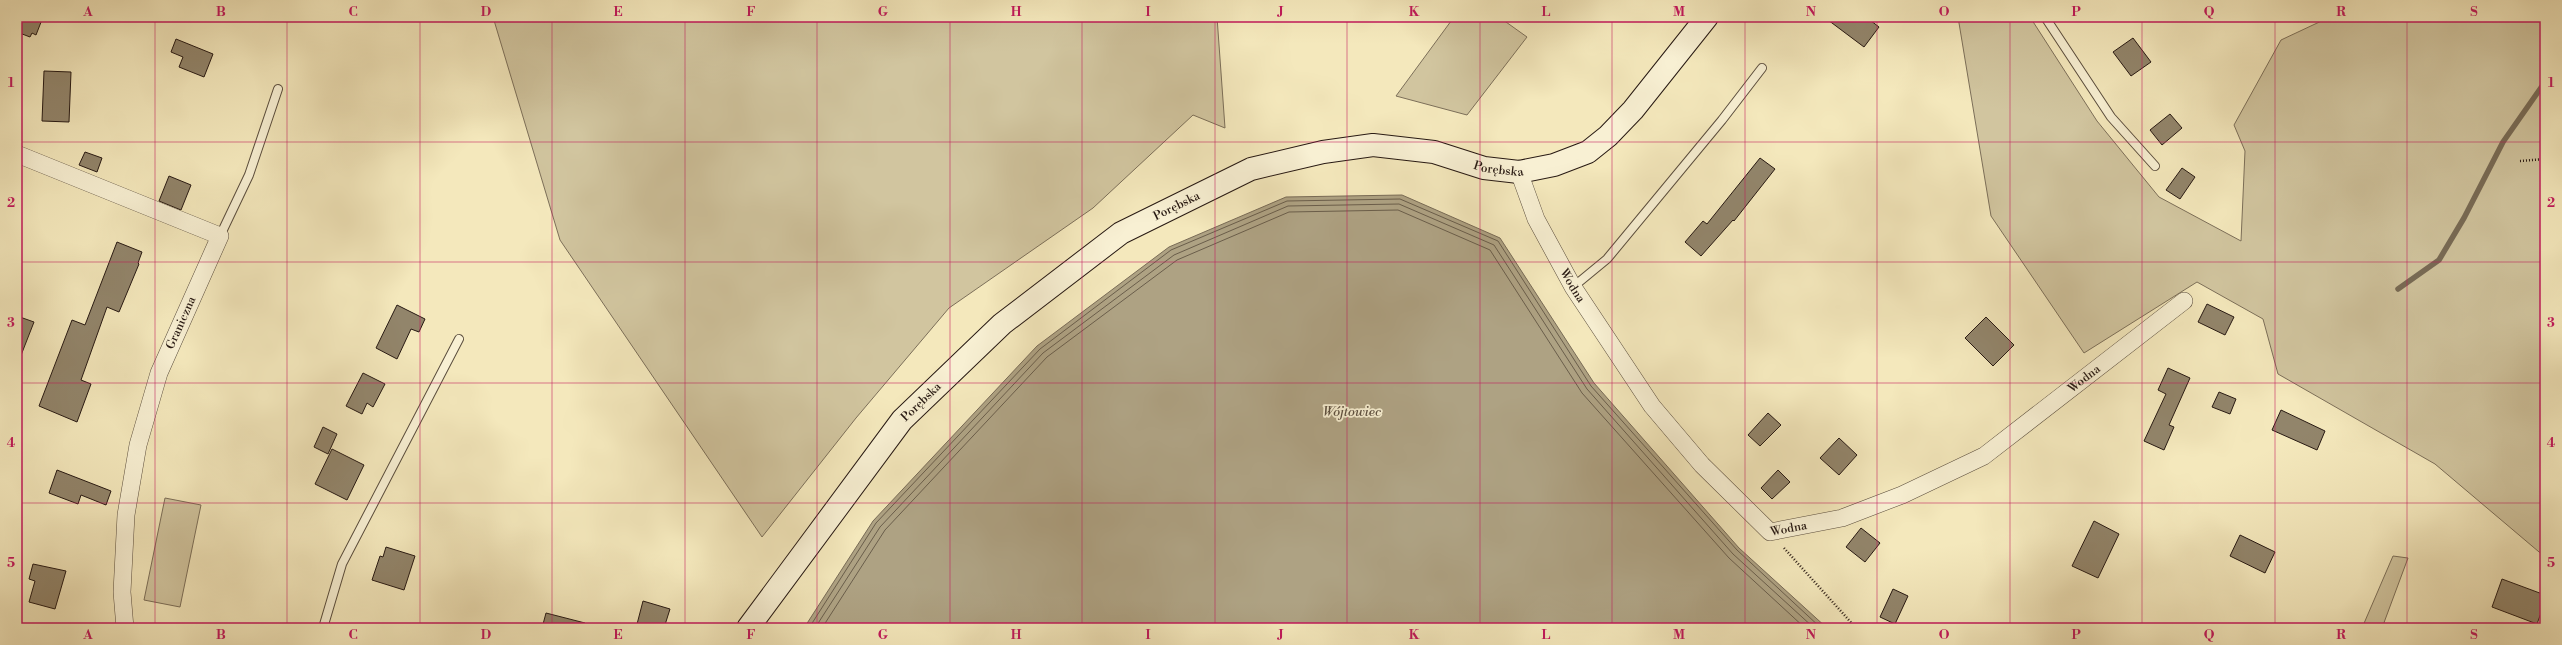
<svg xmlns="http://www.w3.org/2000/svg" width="2562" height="645" font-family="'Libre Bodoni',serif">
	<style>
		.green { fill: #d1c59f; stroke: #7c6f59 }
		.water { fill: #aea283; stroke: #786b56 }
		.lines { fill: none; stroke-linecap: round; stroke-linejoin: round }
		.shore { stroke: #6a5e4b; stroke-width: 1 }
		.stream { stroke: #786b56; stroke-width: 5.5 }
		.building { fill: #92856b; stroke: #271913 }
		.lane-casing { stroke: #5a4d3d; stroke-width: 10 }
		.street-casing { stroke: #5a4d3d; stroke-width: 18 }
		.secondary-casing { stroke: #271913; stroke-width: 24 }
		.path { stroke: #271913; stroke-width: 2.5; stroke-dasharray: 1 2; stroke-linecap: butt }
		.lane { stroke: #f8f0d3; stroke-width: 8 }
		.street { stroke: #f8f0d3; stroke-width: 17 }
		.secondary { stroke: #f8f0d3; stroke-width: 22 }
		.grid { fill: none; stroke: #c2185b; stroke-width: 1; stroke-opacity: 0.55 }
		.labels { text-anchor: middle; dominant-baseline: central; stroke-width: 3.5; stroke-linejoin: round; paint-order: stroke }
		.street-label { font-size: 12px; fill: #271913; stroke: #f8f0d3 }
		.water-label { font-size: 13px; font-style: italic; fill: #5d5040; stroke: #f8f0d3 }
		.neatline { fill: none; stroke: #c2185b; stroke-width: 1.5 }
		.grid-label { font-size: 13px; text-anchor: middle; font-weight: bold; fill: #c2185b }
	</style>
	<rect width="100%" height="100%" fill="#f4e8bc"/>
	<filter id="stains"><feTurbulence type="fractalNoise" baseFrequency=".005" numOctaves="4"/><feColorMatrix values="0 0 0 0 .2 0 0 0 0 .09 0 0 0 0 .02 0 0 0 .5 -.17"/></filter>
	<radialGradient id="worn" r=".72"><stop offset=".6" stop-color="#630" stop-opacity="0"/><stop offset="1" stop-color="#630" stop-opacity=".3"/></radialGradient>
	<path class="green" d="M493,17H1217L1225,128L1193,115L1093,208L949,308L856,418L762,537L560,240Z
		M1454,17H1499L1527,37L1467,115L1396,96Z
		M1958,17H2030L2097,121L2159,197L2241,241L2245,151L2234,125L2281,40L2330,17H2545V557L2435,464L2278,374L2263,319L2197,282L2084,353L1991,216Z
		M165,498L201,505L180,607L144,600Z
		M2393,556L2408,558L2382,628H2362Z"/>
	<path class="water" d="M1402,195L1500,238L1594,383L1739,548L1827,628H804L873,521L1037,346L1169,247L1286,197Z"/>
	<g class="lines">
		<path class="shore" d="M809,628L876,523L1040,349L1171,250L1287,201L1400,199L1498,241L1591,386L1737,550L1821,628
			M815,628L880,527L1043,353L1174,255L1288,206L1399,204L1494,245L1587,389L1733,554L1814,628
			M822,628L885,530L1047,357L1177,260L1289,212L1398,210L1490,250L1582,393L1729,558L1805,628"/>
		<path class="stream" d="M2398,289L2439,260L2464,218L2503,142L2545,82"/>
	</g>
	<path class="building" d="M17,17H43L36,35L32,33L30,37L17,32Z
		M1824,17H1866L1879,27L1864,47Z
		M2133,38L2151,62L2131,76L2113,52Z
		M176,39L213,54L204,77L179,67L183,57L171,52Z
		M44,71L71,72L69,122L42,121Z
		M2170,114L2182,128L2162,145L2150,130Z
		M85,152L102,158L97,172L79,165Z
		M1760,158L1775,169L1734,221L1733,220L1701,256L1685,242L1703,221L1707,224Z
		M2182,168L2195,177L2180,199L2166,190Z
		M169,176L191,185L181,210L159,201Z
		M117,242L142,252L138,263L139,264L119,312L107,307L81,380L91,384L77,422L39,406L72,320L85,325Z
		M2207,304L2234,317L2225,335L2198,322Z
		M397,305L425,319L419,332L411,329L397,359L376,348Z
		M17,316L34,322L18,363H17Z
		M1986,317L2014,345L1993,366L1965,338Z
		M2168,368L2190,378L2169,425L2174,427L2164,450L2144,441L2166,394L2158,390Z
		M363,373L385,384L373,407L367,403L362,414L346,406Z
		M2219,392L2236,399L2230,414L2212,407Z
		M2281,410L2325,431L2317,450L2272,430Z
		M1768,413L1781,425L1760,446L1748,435Z
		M323,427L337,434L328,454L314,447Z
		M1839,438L1857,455L1839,475L1820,458Z
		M332,449L364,465L347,500L315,484Z
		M57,470L111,491L106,505L81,495L78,504L49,493Z
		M1778,470L1790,482L1772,499L1761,488Z
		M2094,521L2119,534L2098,578L2072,566Z
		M1861,528L1880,543L1865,562L1846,547Z
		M2240,535L2275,552L2265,573L2230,556Z
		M386,547L415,556L404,590L372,580L380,556L383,557Z
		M33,564L66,571L55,609L29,602L35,581L29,579Z
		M2502,579L2545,595V602L2537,624L2492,607Z
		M1893,589L1908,596L1895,624L1880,617Z
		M643,601L670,609L664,628H636Z
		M546,613L585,623L584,628H542Z"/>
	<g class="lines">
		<g class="lane-casing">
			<path id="lane" d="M2045,17L2111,117L2155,166
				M220,236L249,175L278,89
				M1573,287L1607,259L1722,120L1762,68
				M323,628L342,564L459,339"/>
		</g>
		<g class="street-casing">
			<g id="street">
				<path d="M17,154L220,236L159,373L138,445L126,515L122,592L125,628"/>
				<path id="s1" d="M1519,172L1536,219L1573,287L1652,406L1702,465L1770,532L1842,518L1902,495L1984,456L2184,301"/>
			</g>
		</g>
		<g class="secondary-casing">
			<g id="secondary">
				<path id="s2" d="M748,628L902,420L1002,324L1121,233L1251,169L1323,152L1373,145L1434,152L1484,168L1519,172L1554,165L1588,152L1608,136L1633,110L1707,17"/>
			</g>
		</g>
		<path class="path" d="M2520,161L2545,159
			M1784,548L1856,628"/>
		<use href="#lane" class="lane"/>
		<use href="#street" class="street"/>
		<use href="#secondary" class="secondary"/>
	</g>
	<path class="grid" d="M155,17V628M287,17V628M420,17V628M552,17V628M685,17V628M817,17V628M950,17V628M1082,17V628M1215,17V628M1347,17V628M1480,17V628M1612,17V628M1745,17V628M1877,17V628M2010,17V628M2142,17V628M2275,17V628M2407,17V628M17,142H2545M17,262H2545M17,383H2545M17,503H2545"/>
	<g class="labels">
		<g class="street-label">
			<text stroke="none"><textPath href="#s2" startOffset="945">Porębska</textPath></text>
			<text stroke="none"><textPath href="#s2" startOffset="609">Porębska</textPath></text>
			<text stroke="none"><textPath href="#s1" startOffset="126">Wodna</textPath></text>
			<text transform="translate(181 323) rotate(-66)">Graniczna</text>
			<text stroke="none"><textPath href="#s1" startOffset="798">Wodna</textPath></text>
			<text stroke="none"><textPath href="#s2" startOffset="285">Porębska</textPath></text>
			<text stroke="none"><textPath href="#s1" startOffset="462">Wodna</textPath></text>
		</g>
		<g class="water-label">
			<text x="1352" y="412">Wójtowiec</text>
		</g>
	</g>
	<rect width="2562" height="645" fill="none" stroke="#f4e8bc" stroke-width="44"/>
	<rect x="22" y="22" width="2518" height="601" class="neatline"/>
	<g class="grid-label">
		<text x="88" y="16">A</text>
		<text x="221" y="16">B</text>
		<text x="353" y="16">C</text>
		<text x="486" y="16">D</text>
		<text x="618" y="16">E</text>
		<text x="751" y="16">F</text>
		<text x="883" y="16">G</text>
		<text x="1016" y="16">H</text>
		<text x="1148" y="16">I</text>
		<text x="1281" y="16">J</text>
		<text x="1414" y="16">K</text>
		<text x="1546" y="16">L</text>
		<text x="1679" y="16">M</text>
		<text x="1811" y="16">N</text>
		<text x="1944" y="16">O</text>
		<text x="2076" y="16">P</text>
		<text x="2209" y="16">Q</text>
		<text x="2341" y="16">R</text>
		<text x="2474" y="16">S</text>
		<text x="11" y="87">1</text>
		<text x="2551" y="87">1</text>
		<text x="11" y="207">2</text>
		<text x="2551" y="207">2</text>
		<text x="11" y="327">3</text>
		<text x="2551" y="327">3</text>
		<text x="11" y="447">4</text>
		<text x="2551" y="447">4</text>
		<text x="11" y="567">5</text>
		<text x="2551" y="567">5</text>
		<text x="88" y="639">A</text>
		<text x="221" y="639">B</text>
		<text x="353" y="639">C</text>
		<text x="486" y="639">D</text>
		<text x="618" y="639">E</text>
		<text x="751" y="639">F</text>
		<text x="883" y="639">G</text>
		<text x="1016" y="639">H</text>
		<text x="1148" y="639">I</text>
		<text x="1281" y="639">J</text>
		<text x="1414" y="639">K</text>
		<text x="1546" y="639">L</text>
		<text x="1679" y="639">M</text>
		<text x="1811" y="639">N</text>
		<text x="1944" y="639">O</text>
		<text x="2076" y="639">P</text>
		<text x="2209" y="639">Q</text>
		<text x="2341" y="639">R</text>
		<text x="2474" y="639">S</text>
	</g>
	<rect width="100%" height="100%" filter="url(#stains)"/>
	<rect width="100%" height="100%" fill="url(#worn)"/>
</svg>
